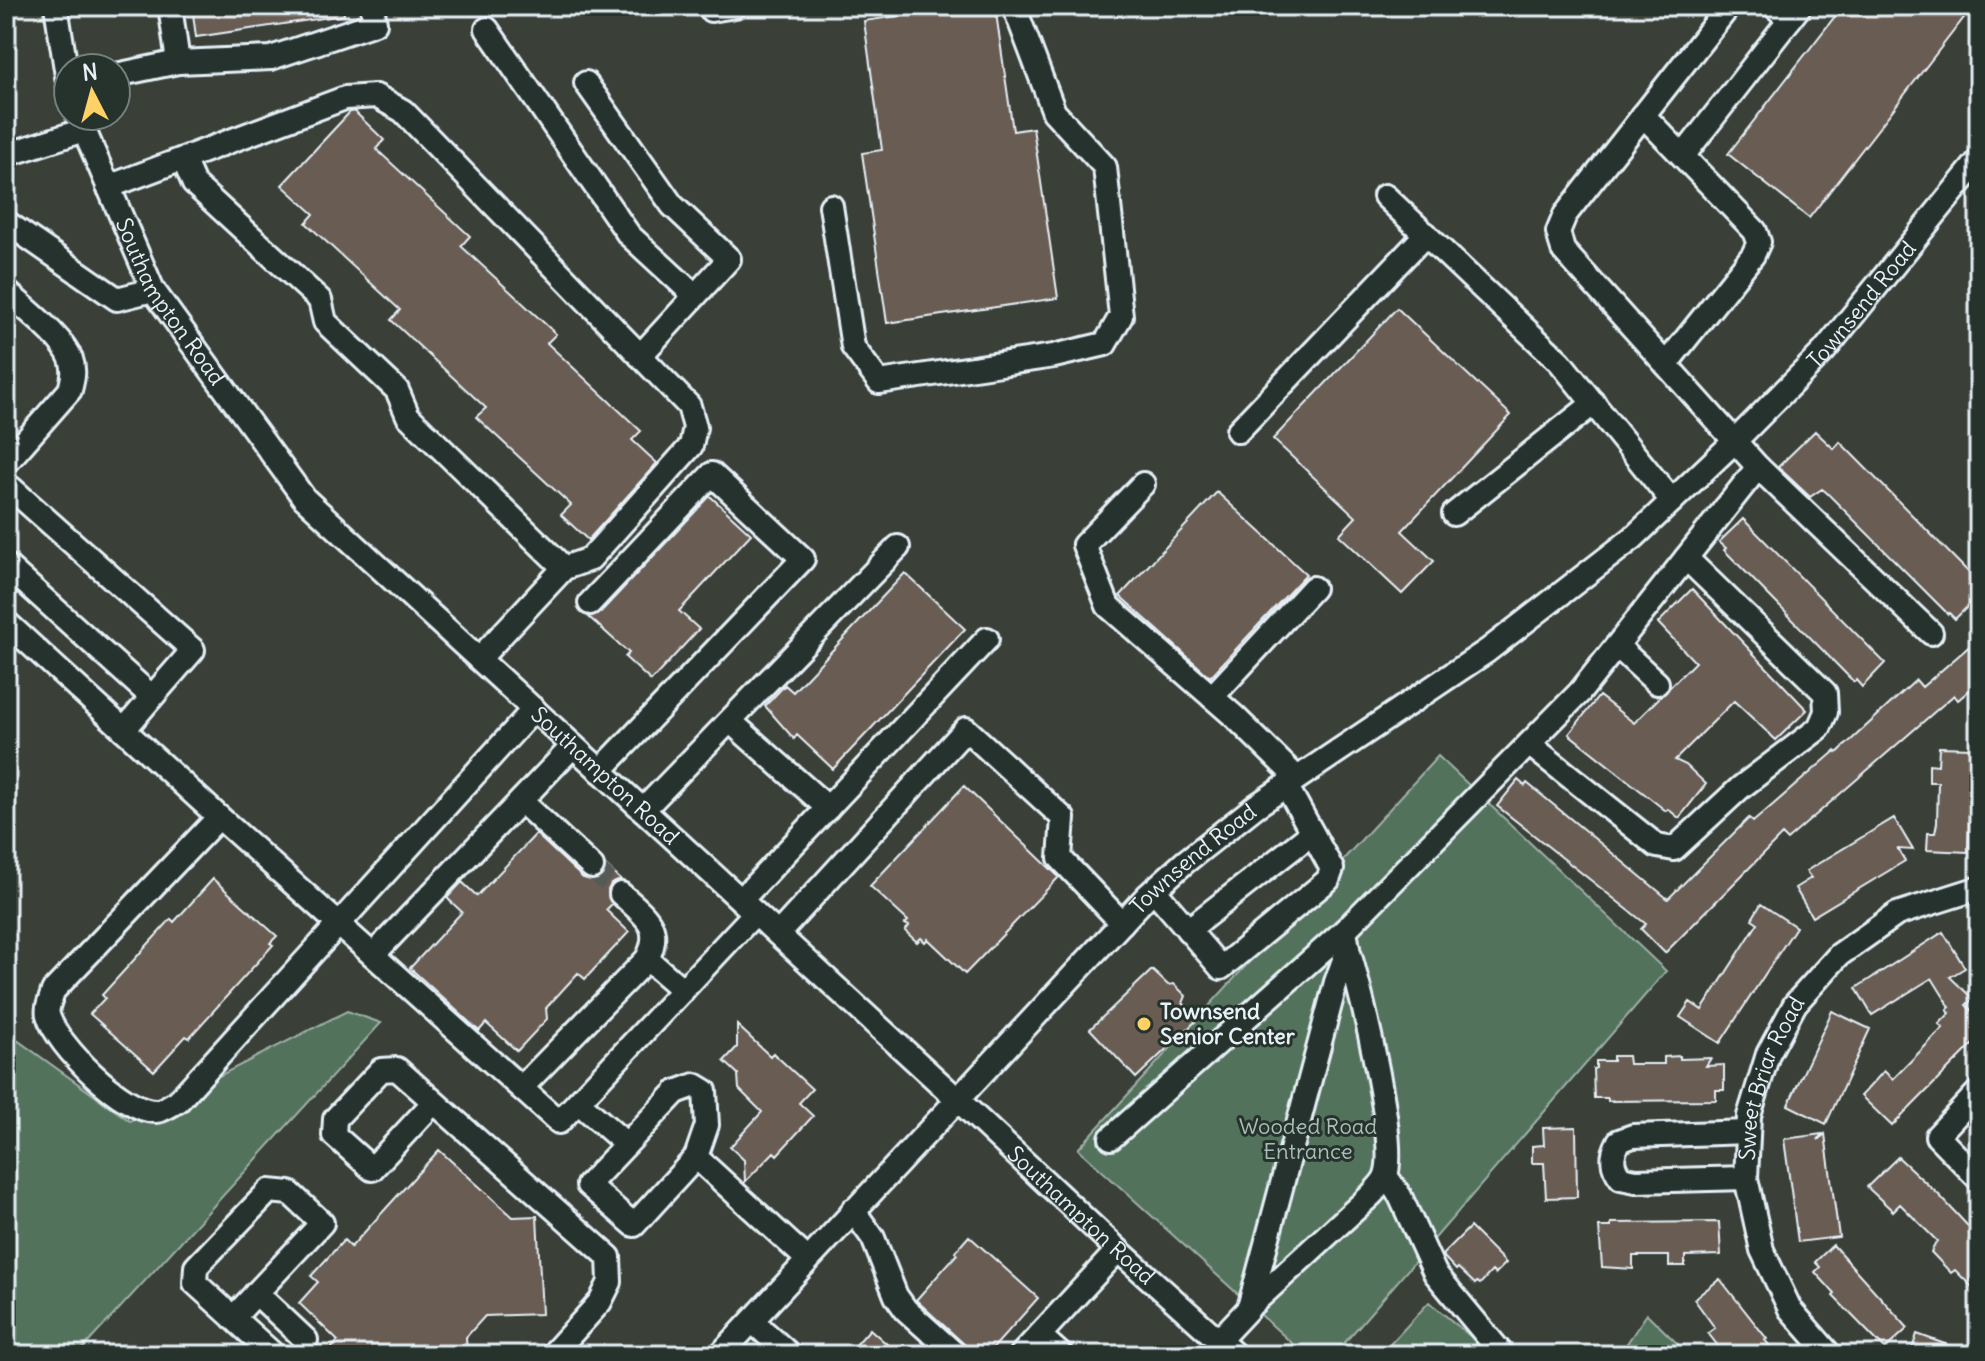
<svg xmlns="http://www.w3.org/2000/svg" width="1985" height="1361" font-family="Delius,sans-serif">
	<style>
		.green { fill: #53725b; stroke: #9eb2aa; stroke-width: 2 }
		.building { fill: #675c52; stroke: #e8f1f8; stroke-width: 2 }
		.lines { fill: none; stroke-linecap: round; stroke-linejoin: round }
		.minor-tunnel { stroke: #545a55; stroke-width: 22; stroke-dasharray: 22 11; stroke-linecap: butt }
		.minor-casing { stroke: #e8f1f8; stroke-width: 28 }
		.minor { stroke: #26332d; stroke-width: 22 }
		.poi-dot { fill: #ffd166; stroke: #26332d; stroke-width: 3 }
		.labels { text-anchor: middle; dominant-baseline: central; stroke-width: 6; stroke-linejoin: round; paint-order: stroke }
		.street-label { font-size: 22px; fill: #e8f1f8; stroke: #26332d }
		.poi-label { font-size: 22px; font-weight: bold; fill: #e8f1f8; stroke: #26332d; text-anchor: start }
		.park-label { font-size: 22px; fill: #acbeb9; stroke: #26332d }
	</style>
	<rect width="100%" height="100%" fill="#3a3f38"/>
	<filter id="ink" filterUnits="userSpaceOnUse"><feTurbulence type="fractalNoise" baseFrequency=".0125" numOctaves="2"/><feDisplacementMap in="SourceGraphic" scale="16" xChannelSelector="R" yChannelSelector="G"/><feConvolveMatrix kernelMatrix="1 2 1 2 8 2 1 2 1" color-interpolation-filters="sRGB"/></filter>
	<g filter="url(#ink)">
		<path class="green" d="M1438,756L1666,971L1334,1355H1305L1078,1149Z
			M347,1011L381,1023L77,1355H6V1032L130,1121Z
			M1429,1302L1493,1355H1380Z
			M1647,1314L1689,1355H1619Z"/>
		<path class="building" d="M192,6H343L344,15L196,37Z
			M911,6H945L946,9L995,6L1013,131L1033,128L1058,298L887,323L862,153L882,150L864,21L912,14Z
			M1843,6H1973L1809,218L1728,154Z
			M354,111L384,140L376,149L470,236L461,246L556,334L547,343L641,431L632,440L657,463L588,540L561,515L571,505L476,417L486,408L391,320L400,310L306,223L314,214L282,185L350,112Z
			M1397,308L1511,415L1402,531L1434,561L1402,594L1339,535L1356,517L1273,439Z
			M1815,431L1834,449L1840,442L1979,583V595L1955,619L1949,613L1948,614L1826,492L1822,489L1810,497L1778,467Z
			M1217,492L1306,574L1210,677L1120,596Z
			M710,496L751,534L679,611L699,629L651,681L625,657L629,653L589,617L600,613Z
			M1743,519L1885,663L1862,687L1856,680L1854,682L1724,550L1726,548L1719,542Z
			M905,573L965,629L833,769L797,735L794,739L765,706L785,685L793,692Z
			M1692,589L1807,710L1776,740L1734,701L1675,760L1686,765L1706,784L1679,818L1668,809L1666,811L1569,734L1599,696L1634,723L1695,662L1658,623Z
			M1979,638V682L1958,700L1954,695L1787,840L1782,835L1665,953L1641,929L1646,924L1497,806L1518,780L1525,786L1527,783L1668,899L1749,818L1753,822L1835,751L1837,753L1916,680L1922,687Z
			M1939,747L1972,748L1968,852L1927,850L1928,833H1935L1937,823L1938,782H1929V764L1938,765Z
			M964,786L1059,877L965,974L928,939L925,942L921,938L917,942L905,931L909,926L905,924L908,921L870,886Z
			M1894,818L1913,850L1898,849L1905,861L1812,917L1795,888L1811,878L1806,871Z
			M536,834L583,878L597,880L603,876L606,866L621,880L611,884L608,890L612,904L606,910L629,932L585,979L578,973L546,1008L547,1019L517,1051L486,1023L479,1031L410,968L462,912L447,898L462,882L477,896Z
			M213,879L277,936L270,943L273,945L189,1038L186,1036L154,1071L90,1014L105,998L102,995L171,919L174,922Z
			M1761,904L1796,927L1720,1043L1680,1017L1690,1002L1702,1010L1758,923L1752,919Z
			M1943,932L1965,968L1950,977L1973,999L1966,1005L1979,1018V1038L1892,1126L1861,1096L1884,1071L1893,1079L1943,1028L1939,1024L1950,1013L1947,1010L1950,1007L1932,978L1872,1015L1856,988Z
			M1152,970L1168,985L1174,984L1186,996L1183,1003L1198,1019L1136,1078L1090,1029Z
			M1832,1011L1870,1029L1826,1124L1788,1105Z
			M737,1025L770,1056L773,1053L812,1089L799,1103L813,1116L777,1155L774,1152L745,1182L744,1160L730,1147L762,1112L739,1089L738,1074L724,1061L737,1047Z
			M1613,1056H1628L1629,1064H1664V1057L1680,1056V1059L1711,1058L1706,1066L1724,1065V1090H1716V1100L1608,1101V1098H1594L1593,1069L1596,1068V1061H1613Z
			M1576,1127L1577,1197L1546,1198L1544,1163H1532V1146L1544,1145L1543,1128Z
			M1822,1134L1818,1140L1825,1134L1839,1237L1798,1242L1784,1139Z
			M439,1150L513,1217L537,1216L542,1314L485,1316L466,1337L467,1355H325L338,1341L299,1303L318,1282L311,1276L344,1240L351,1247Z
			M1898,1157L1940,1196L1979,1238V1294L1955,1270L1951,1273L1931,1252L1937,1241L1900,1204L1893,1211L1867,1187Z
			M1719,1222L1721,1255L1685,1256V1266H1669V1256H1633V1269L1602,1267L1599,1227H1611V1223Z
			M1470,1227L1506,1263L1495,1274L1492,1271L1480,1284L1477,1282L1475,1284L1458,1268L1456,1270L1442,1255Z
			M969,1236L1038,1298L987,1355H971L965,1345L916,1300L957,1254L955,1252Z
			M1833,1245L1908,1328L1885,1349L1833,1296L1835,1294L1815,1272L1820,1267L1815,1262Z
			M1720,1279L1767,1339L1765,1340L1777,1355H1725L1708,1333L1715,1328L1694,1299Z
			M870,1329L899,1355H847Z
			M1917,1334L1970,1353V1355H1910Z"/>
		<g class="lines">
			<path class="minor-tunnel" d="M592,867L621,894"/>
			<g class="minor-casing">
				<g id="minor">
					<path d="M56,6L68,82"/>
					<path d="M170,6L178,62"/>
					<path d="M710,6L711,10L735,6"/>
					<path d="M1774,6L1790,19"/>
					<path d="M487,29L629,235L695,296"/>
					<path d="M116,75L178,62L271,58L375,23L372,6"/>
					<path d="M586,83L672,205L729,259L640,356"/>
					<path d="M1643,115L1755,231L1759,242L1753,255L1666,364"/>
					<path id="s1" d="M78,116L153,290L304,498L957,1099L1118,1250L1235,1355"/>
					<path d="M6,155L84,130"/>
					<path d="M1683,156L1800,6"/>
					<path d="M183,159L194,184L320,300L325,322L397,390L408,416L564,568"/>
					<path d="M108,187L345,98L376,96L403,111L689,406L695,427L691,446L590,559L564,568L479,659"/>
					<path d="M1385,196L1560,362L1672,501"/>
					<path d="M831,206L853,347L879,382L1054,356L1105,344L1121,316L1105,167L1054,112L1014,6"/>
					<path d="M6,222L117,299L153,290"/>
					<path d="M6,291C24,308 63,337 71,359C75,370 73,379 70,390L6,463"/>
					<path d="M1238,431L1426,234"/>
					<path d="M1758,467L1931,633"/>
					<path d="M1143,484L1084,545L1108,606L1235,717L1297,778"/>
					<path d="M6,494L11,488L193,650L152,697"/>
					<path d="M1454,514L1594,403"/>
					<path d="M6,565L152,697L124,730"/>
					<path d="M590,603L712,474L803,559L600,771"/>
					<path d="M6,622L219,817"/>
					<path d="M1617,646L1657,683"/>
					<path d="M1212,697L1313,588"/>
					<path d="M534,709L178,1101C172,1104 163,1111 156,1111C124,1112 56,1045 48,1015C46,1008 51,999 53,991L219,817L559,1122L755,913"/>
					<path d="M730,721L828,808"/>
					<path d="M1529,744L1657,846L1674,849L1740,788L1819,728L1826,712L1825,693L1686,558"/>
					<path d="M521,801L592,867"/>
					<path d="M643,810L898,547"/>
					<path d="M1154,890L1221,968L1328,880L1332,869L1286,785"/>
					<path d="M741,900L987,639"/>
					<path d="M1188,930L1312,833"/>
					<path d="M778,934L966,729L1063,818L1060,858L1122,923"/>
					<path d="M373,955L573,746"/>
					<path d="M647,959L683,990"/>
					<path d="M521,1088L647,959C664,926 644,915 621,894"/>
					<path d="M1979,1091L1937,1136L1979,1179"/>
					<path d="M434,1102L372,1169L334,1135L335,1119L381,1070L397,1069L609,1257L610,1282L600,1302L552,1355"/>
					<path d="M578,1102L626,1144"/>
					<path d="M1111,1138L1345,930L1580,692L1758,467L1563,250L1558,232L1565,215L1729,6"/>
					<path d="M696,1157L634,1225L588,1185L676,1092L695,1085L705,1091L707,1125L696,1157L808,1260"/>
					<path d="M1386,1176L1400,1196L1435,1273L1503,1355"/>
					<path d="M1746,1178L1636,1181L1621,1178C1611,1165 1611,1156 1619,1141L1633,1136L1748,1132"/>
					<path d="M853,1210L873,1238L896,1296L906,1310L956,1355"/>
					<path d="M256,1293L306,1340"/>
					<path d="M1249,1307L1371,1195C1376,1189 1384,1182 1386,1175C1398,1140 1360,989 1348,949"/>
					<path d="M233,1318L322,1223L290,1193L269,1191L196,1267L195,1283L274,1355"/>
					<path d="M752,1321L790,1355"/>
					<path d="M1040,1336L1061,1355"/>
					<path d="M1219,1340L1249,1308L1336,982L1348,949L1345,930"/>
					<path id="s2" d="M720,1355L1147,896L1185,862L1256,806L1487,651L1633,538L1736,440L1824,351L1979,160"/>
					<path d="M1021,1355L1118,1250"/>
					<path id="s3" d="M1830,1355L1790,1309L1762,1250L1746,1178L1749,1116L1768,1054L1795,1004L1839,955L1897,914L1979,888"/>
				</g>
			</g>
			<use href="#minor" class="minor"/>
		</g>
	</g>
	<circle class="poi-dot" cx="1144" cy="1024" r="8"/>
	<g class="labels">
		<g class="street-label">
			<text stroke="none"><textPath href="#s1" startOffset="208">Southampton Road</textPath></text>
			<text stroke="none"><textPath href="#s2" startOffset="1558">Townsend Road</textPath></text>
			<text stroke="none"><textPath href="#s1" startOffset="856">Southampton Road</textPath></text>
			<text stroke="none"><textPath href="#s2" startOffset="686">Townsend Road</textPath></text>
			<text stroke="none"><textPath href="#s3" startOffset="304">Sweet Briar Road</textPath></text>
			<text stroke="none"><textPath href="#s1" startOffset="1504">Southampton Road</textPath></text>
		</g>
		<g class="poi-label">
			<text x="1160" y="1011">Townsend<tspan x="1160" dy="25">Senior Center</tspan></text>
		</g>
		<g class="park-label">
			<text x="1308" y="1126">Wooded Road<tspan x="1308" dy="25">Entrance</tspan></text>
		</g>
	</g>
	<rect width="1985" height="1361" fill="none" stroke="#26332d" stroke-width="32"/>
	<rect x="16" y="16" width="1953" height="1329" fill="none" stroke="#e8f1f8" stroke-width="3" filter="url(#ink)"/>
	<g transform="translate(92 92) rotate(354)"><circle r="38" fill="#26332d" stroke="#747f7e" stroke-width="2"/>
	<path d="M0-6L14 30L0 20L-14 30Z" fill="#ffd166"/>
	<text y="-12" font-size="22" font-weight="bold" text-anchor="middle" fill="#e8f1f8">N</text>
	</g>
</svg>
